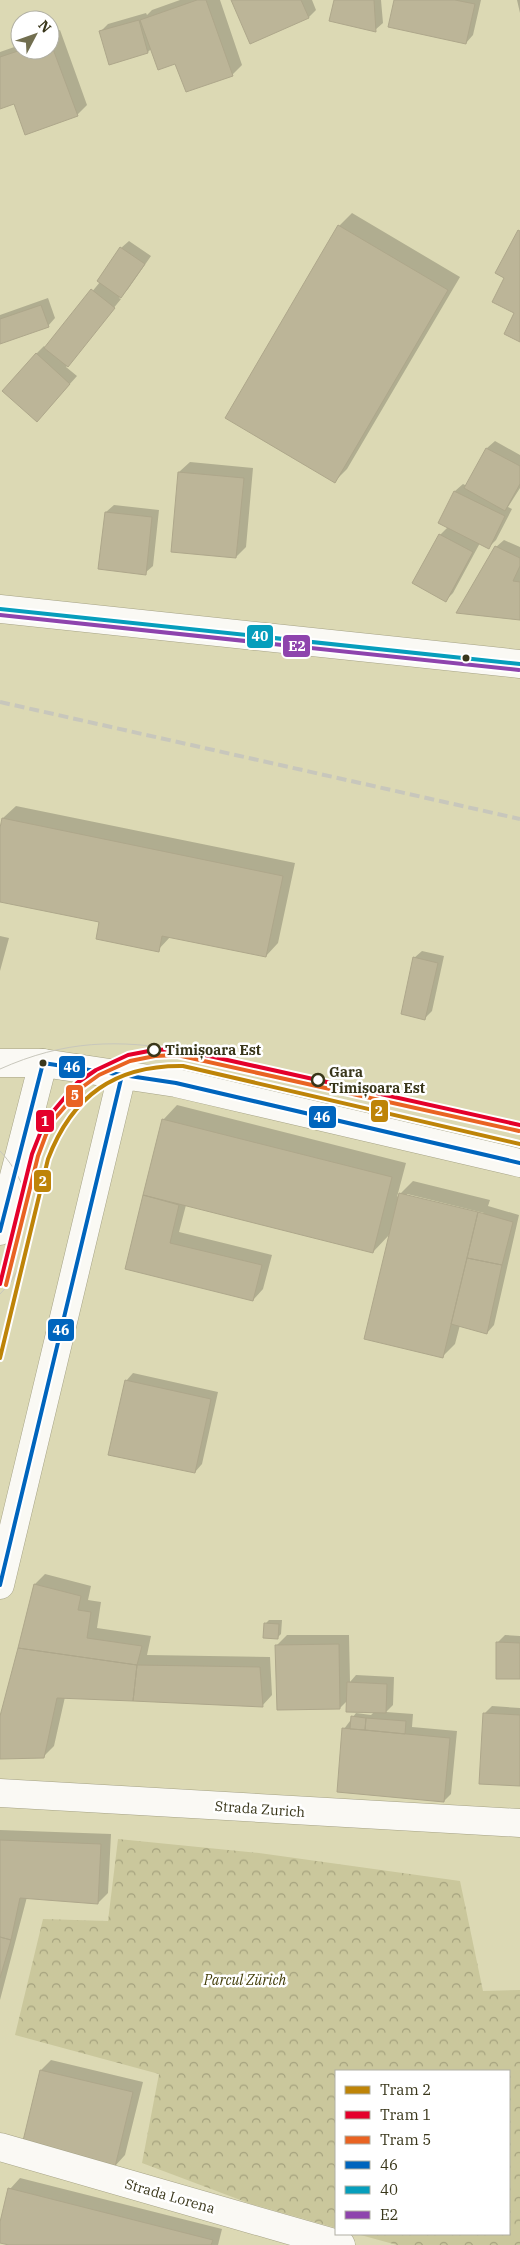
<svg xmlns="http://www.w3.org/2000/svg" width="520" height="2245" font-family="'IBM Plex Serif',serif">
	<style>
		.park { fill: url(#park-crowns) }
		.shadow { fill: #0003; fill-rule: evenodd }
		.building { fill: #bcb598; stroke: #aea78b }
		.lines { fill: none; stroke-linecap: round; stroke-linejoin: round }
		.minor-casing { stroke: #a5a285; stroke-width: 29 }
		.tertiary-casing { stroke: #a5a285; stroke-width: 29 }
		.primary-casing { stroke: #a5a285; stroke-width: 29 }
		.minor { stroke: #faf9f4; stroke-width: 28 }
		.tertiary { stroke: #faf9f4; stroke-width: 28 }
		.primary { stroke: #faf9f4; stroke-width: 28 }
		.tram { stroke: #c8c7bc; stroke-width: 1 }
		.rail { stroke: #c8c7bc; stroke-width: 4; stroke-dasharray: 10 5; stroke-linecap: butt }
		.bus-1-casing { stroke: #fff; stroke-width: 8 }
		.bus-2-casing { stroke: #fff; stroke-width: 8 }
		.bus-3-casing { stroke: #fff; stroke-width: 8 }
		.bus-1 { stroke: #0065bd; stroke-width: 4 }
		.bus-2 { stroke: #069ebc; stroke-width: 4 }
		.bus-3 { stroke: #8e44ad; stroke-width: 4 }
		.tram-1-casing { stroke: #fff; stroke-width: 8 }
		.tram-2-casing { stroke: #fff; stroke-width: 8 }
		.tram-3-casing { stroke: #fff; stroke-width: 8 }
		.tram-1 { stroke: #be8408; stroke-width: 4 }
		.tram-2 { stroke: #e4002b; stroke-width: 4 }
		.tram-3 { stroke: #e96322; stroke-width: 4 }
		.bus-dot { fill: #39361a; stroke: #fff; stroke-width: 2 }
		.stop-dot { fill: #fff; stroke: #39361a; stroke-width: 2.5 }
		.labels { text-anchor: middle; dominant-baseline: central; stroke-width: 5; stroke-linejoin: round; paint-order: stroke }
		.stop-label { font-size: 14px; font-weight: bold; fill: #39361a; stroke: #fff; text-anchor: start }
		.street-label { font-size: 14px; fill: #39361a; stroke: #fff }
		.park-label { font-size: 14px; font-style: italic; fill: #433e09; stroke: #fff }
		.line-badge { stroke: #fff; stroke-width: 2 }
		.badge-label { font-size: 14px; text-anchor: middle; font-weight: bold; fill: #fff }
	</style>
	<defs>
		<pattern id="park-crowns" width="20" height="18" patternUnits="userSpaceOnUse" patternTransform="scale(1.25)"><rect width="20" height="18" fill="#cac79c"/><path d="M2 6a3 3 0 1 1 6 0M12 15a3 3 0 1 1 6 0" fill="none" stroke="#a5a27e"/></pattern>
	</defs>
	<rect width="100%" height="100%" fill="#dcd9b4"/>
	<path class="park" d="M118,1839L259,1853L460,1881L483,1991L520,1990V2245H397L357,2234H509V2071H336V2228L251,2204L142,2163L159,2074L15,2035L43,1919L108,1921Z"/>
	<path class="shadow" d="M180,0H220L242,65L232,75L176,62L152,48L148,52L101,31L108,24L146,13L147,15L152,10Z
		M232,0H312L316,10L309,17L251,43Z
		M335,0H381L383,23L375,30Z
		M395,0H481L473,35L466,43Z
		M517,0H520V13Z
		M60,30L87,105L77,115L15,103L0,108V52L20,45V50H50V34Z
		M352,213L460,277L347,469L335,481L227,418L339,226Z
		M129,241L151,256L128,289L119,298L121,299L66,367L77,376L44,413L36,354L44,346L46,348L100,282L121,248Z
		M48,298L55,318L48,326L0,342V315Z
		M495,441L520,455V488L508,507L512,509L496,540L488,548L480,543L453,593L446,600L440,535L448,527L439,523L455,491L463,484L467,486L487,448Z
		M190,462L253,468L246,547L236,557L179,472Z
		M114,505L159,510L153,566L145,573L100,568L106,512Z
		M504,540L520,547V619L496,547Z
		M16,806L295,863L278,943L266,956L171,936L158,950L100,921L0,900V834L3,818Z
		M0,936L9,938L0,971Z
		M422,951L444,956L432,1011L425,1018L414,958Z
		M177,1105L406,1163L397,1197L413,1181L490,1200L488,1206L519,1215L494,1325L487,1333L460,1325L455,1344L443,1356L390,1234L373,1252L186,1205L179,1232L272,1255L263,1289L253,1300L126,1268L163,1120ZM407,1194L484,1213V1215L407,1196Z
		M133,1373L218,1392L202,1464L195,1472L126,1381Z
		M45,1574L91,1586L88,1600L101,1602L97,1628L151,1636L147,1655L270,1657L272,1695L262,1706L65,1697L54,1746L43,1757L0,1758V1721L35,1584Z
		M269,1620H282L281,1634L277,1638L266,1623Z
		M287,1635H349L350,1682L356,1675L394,1677L393,1705L386,1712L413,1714L412,1727L457,1731L451,1794L444,1801L344,1729L356,1713L371,1715L374,1712L348,1700L340,1708L276,1646Z
		M505,1635L520,1636V1678L497,1643Z
		M492,1706L520,1708V1785L484,1714Z
		M0,1830L111,1834L108,1893L98,1903L27,1897L0,2000Z
		M51,2060L143,2082L125,2155L115,2166L41,2070Z
		M20,2178L222,2229L218,2245H14L0,2241V2227L10,2189Z"/>
	<path class="building" d="M197,0H206L233,76L186,92L175,64L158,70L140,20Z
		M231,0H301L309,18L250,44Z
		M334,0H374L376,32L329,21Z
		M394,0H455L475,4L466,44L388,27Z
		M139,20L148,53L109,65L99,31Z
		M50,41L78,116L25,135L14,104L0,109V57L21,50H50Z
		M338,225L448,290L335,483L225,418Z
		M518,230L520,231V342L504,334L514,313L492,302L504,278L495,273Z
		M120,247L145,264L121,298L97,281Z
		M91,289L115,308L68,367L44,348Z
		M41,305L49,327L0,344V319Z
		M36,353L70,384L37,422L2,391Z
		M486,448L520,466V484L505,511L464,488Z
		M178,472L244,478L236,558L171,552Z
		M454,491L505,516L489,549L438,523Z
		M105,512L152,517L146,575L98,569Z
		M439,534L473,552L446,602L412,583Z
		M495,546L520,558V566L513,581L520,582V620L456,613Z
		M2,818L283,876L266,957L162,936L159,952L96,939L99,922L0,902V828Z
		M413,957L438,963L425,1020L401,1014Z
		M162,1119L392,1177L373,1253L143,1195Z
		M399,1193L478,1212L443,1358L364,1339Z
		M143,1195L179,1205L170,1243L262,1265L253,1301L125,1269Z
		M478,1212L513,1222L502,1265L467,1258Z
		M467,1258L502,1265L487,1334L451,1324Z
		M125,1380L211,1399L195,1473L108,1455Z
		M34,1584L81,1596L78,1610L91,1612L87,1638L142,1646L137,1665L18,1648Z
		M264,1623L279,1624L278,1639L263,1638Z
		M496,1642L520,1643V1679H496Z
		M339,1644L340,1709L277,1710L275,1645Z
		M18,1648L137,1665L133,1701L57,1698L44,1758L0,1759V1716Z
		M137,1665L260,1667L263,1707L133,1701Z
		M347,1682L387,1684L386,1713L346,1712Z
		M483,1713L520,1715V1786L479,1784Z
		M351,1716L366,1718L365,1730L350,1729Z
		M366,1718L406,1721L405,1734L365,1730Z
		M342,1728L450,1738L444,1802L337,1792Z
		M0,1840L101,1844L98,1904L20,1898L11,1940L0,1937Z
		M0,1937L11,1940L0,1978Z
		M40,2070L133,2092L115,2167L22,2145Z
		M8,2188L213,2240L211,2245H9L0,2243V2222Z"/>
	<g class="lines">
		<g class="minor-casing">
			<path id="minor" d="M0,1063H43
				M0,1793L520,1823
				M0,2147L341,2245"/>
		</g>
		<g class="tertiary-casing">
			<path id="tertiary" d="M0,1231L43,1063L176,1083L520,1163
				M0,1585L122,1075"/>
		</g>
		<g class="primary-casing">
			<path id="primary" d="M0,609L520,664"/>
		</g>
		<use href="#minor" class="minor"/>
		<use href="#tertiary" class="tertiary"/>
		<use href="#primary" class="primary"/>
		<path class="tram" d="M0,1069C65,1040 117,1039 186,1051
			M0,1151C21,1173 29,1199 33,1228
			M0,1294L11,1282L26,1254"/>
		<path class="rail" d="M0,702L520,819"/>
		<g class="bus-1-casing">
			<path id="bus-1" d="M0,1231L43,1063L176,1083L520,1163
				M0,1585L122,1075"/>
		</g>
		<g class="bus-2-casing">
			<path id="bus-2" d="M0,609L520,664"/>
		</g>
		<g class="bus-3-casing">
			<path id="bus-3" d="M0,615L519,670"/>
		</g>
		<use href="#bus-1" class="bus-1"/>
		<use href="#bus-2" class="bus-2"/>
		<use href="#bus-3" class="bus-3"/>
		<g class="tram-1-casing">
			<path id="tram-1" d="M0,1358L48,1159C72,1096 115,1065 183,1066L520,1144"/>
		</g>
		<g class="tram-2-casing">
			<path id="tram-2" d="M0,1284L32,1154L45,1121L77,1083L96,1070L128,1055L154,1050L178,1049L520,1125"/>
		</g>
		<g class="tram-3-casing">
			<path id="tram-3" d="M6,1285L38,1156L50,1124L81,1088L99,1075L130,1061L155,1056L177,1055L519,1131"/>
		</g>
		<use href="#tram-1" class="tram-1"/>
		<use href="#tram-2" class="tram-2"/>
		<use href="#tram-3" class="tram-3"/>
	</g>
	<g class="bus-dot">
		<circle cx="466" cy="658" r="4.5"/>
		<circle cx="43" cy="1063" r="4.5"/>
	</g>
	<g class="stop-dot">
		<circle cx="154" cy="1050" r="6"/>
		<circle cx="318" cy="1080" r="6"/>
	</g>
	<g class="labels">
		<g class="stop-label">
			<text x="165" y="1050">Timișoara Est</text>
			<text x="329" y="1072">Gara<tspan x="329" dy="16">Timișoara Est</tspan></text>
		</g>
		<g class="street-label">
			<text transform="translate(260 1809) rotate(4)">Strada Zurich</text>
			<text transform="translate(170 2196) rotate(16)">Strada Lorena</text>
		</g>
		<g class="park-label">
			<text x="245" y="1980">Parcul Zürich</text>
		</g>
	</g>
	<g class="line-badge">
		<rect x="246" y="624" width="28" height="25" rx="5" fill="#069ebc"/>
		<rect x="282" y="634" width="29" height="24" rx="5" fill="#8e44ad"/>
		<rect x="58" y="1055" width="28" height="24" rx="5" fill="#0065bd"/>
		<rect x="65" y="1084" width="19" height="24" rx="5" fill="#e96322"/>
		<rect x="370" y="1099" width="19" height="24" rx="5" fill="#be8408"/>
		<rect x="308" y="1105" width="29" height="24" rx="5" fill="#0065bd"/>
		<rect x="35" y="1109" width="20" height="24" rx="5" fill="#e4002b"/>
		<rect x="33" y="1169" width="19" height="24" rx="5" fill="#be8408"/>
		<rect x="47" y="1318" width="28" height="24" rx="5" fill="#0065bd"/>
	</g>
	<g class="badge-label">
		<text x="260" y="641">40</text>
		<text x="297" y="651">E2</text>
		<text x="72" y="1072">46</text>
		<text x="75" y="1100">5</text>
		<text x="379" y="1116">2</text>
		<text x="322" y="1122">46</text>
		<text x="45" y="1126">1</text>
		<text x="43" y="1186">2</text>
		<text x="61" y="1335">46</text>
	</g>
	<rect x="335" y="2070" width="175" height="165" fill="#ffffff" stroke="#b0afa3"/>
	<rect x="345" y="2086" width="25" height="8" fill="#be8408" stroke="#b0afa3"/>
	<text x="380" y="2095" font-size="15" fill="#39361a">Tram 2</text>
	<rect x="345" y="2111" width="25" height="8" fill="#e4002b" stroke="#b0afa3"/>
	<text x="380" y="2120" font-size="15" fill="#39361a">Tram 1</text>
	<rect x="345" y="2136" width="25" height="8" fill="#e96322" stroke="#b0afa3"/>
	<text x="380" y="2145" font-size="15" fill="#39361a">Tram 5</text>
	<rect x="345" y="2161" width="25" height="8" fill="#0065bd" stroke="#b0afa3"/>
	<text x="380" y="2170" font-size="15" fill="#39361a">46</text>
	<rect x="345" y="2186" width="25" height="8" fill="#069ebc" stroke="#b0afa3"/>
	<text x="380" y="2195" font-size="15" fill="#39361a">40</text>
	<rect x="345" y="2211" width="25" height="8" fill="#8e44ad" stroke="#b0afa3"/>
	<text x="380" y="2220" font-size="15" fill="#39361a">E2</text>
	<g transform="translate(35 35) rotate(49)"><circle r="24" fill="#ffffff" stroke="#b0afa3"/>
	<path d="M0-4L9 19L0 12L-9 19Z" fill="#726f50"/>
	<text y="-8" font-size="14" font-weight="bold" text-anchor="middle" fill="#39361a">N</text>
	</g>
</svg>
